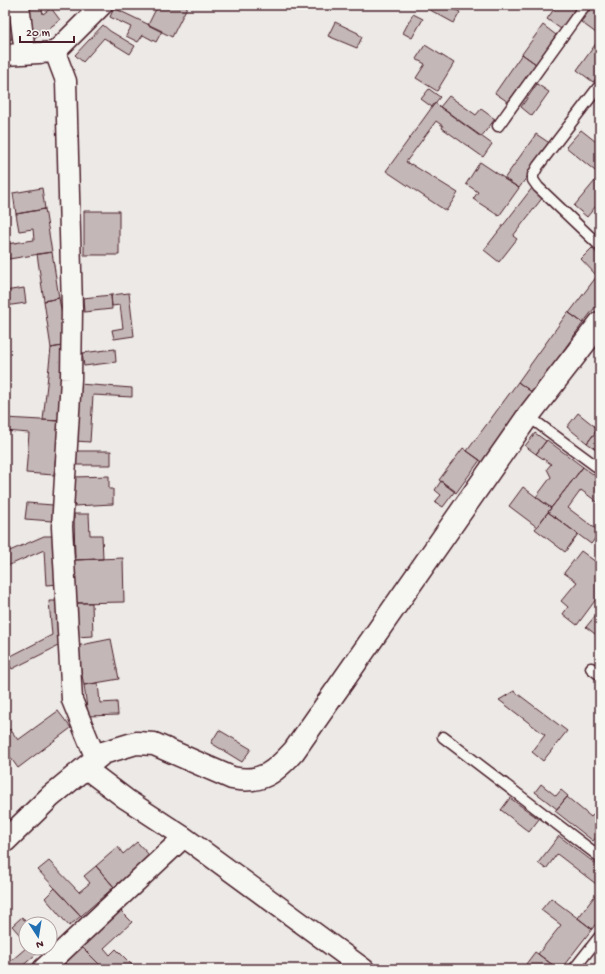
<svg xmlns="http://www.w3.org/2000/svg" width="605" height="974" font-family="'Gochi Hand',sans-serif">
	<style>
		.building { fill: #c4b7b7; stroke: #4a1f2b }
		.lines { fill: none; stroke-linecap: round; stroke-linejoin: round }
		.service-casing { stroke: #4a1f2b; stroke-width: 13 }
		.minor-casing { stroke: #4a1f2b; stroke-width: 23 }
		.tertiary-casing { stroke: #4a1f2b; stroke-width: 25 }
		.service { stroke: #f6f6f2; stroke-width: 10 }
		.minor { stroke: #f6f6f2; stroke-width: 20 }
		.tertiary { stroke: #f6f6f2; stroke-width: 22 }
	</style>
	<rect width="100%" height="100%" fill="#ece9e6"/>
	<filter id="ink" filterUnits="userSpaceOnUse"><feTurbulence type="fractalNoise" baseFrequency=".025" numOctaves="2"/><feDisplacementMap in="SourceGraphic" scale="8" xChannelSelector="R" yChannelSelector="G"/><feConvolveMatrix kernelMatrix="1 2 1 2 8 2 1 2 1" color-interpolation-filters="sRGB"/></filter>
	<g filter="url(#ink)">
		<path class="building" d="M5,5H9L12,39L5,40Z
			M25,5H41L43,14L51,8L60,20L29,43Z
			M158,5H188L172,37L148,25Z
			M421,5H446L460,12L454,23Z
			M557,5H578L561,29L547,19Z
			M593,6L600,11V36L581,22Z
			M114,8L162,31L156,42L143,35L138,42L126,36L131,27L110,17Z
			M413,14L423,19L412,38L403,33Z
			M335,22L358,33V34L362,37L357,48L328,36Z
			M103,25L110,31L135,46L130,54L104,38L83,62L75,55Z
			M543,25L556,35L536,64L522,54Z
			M600,38V73L593,82L577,70Z
			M425,45L454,63L437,91L416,78L425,64L416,59Z
			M522,54L536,64L508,102L495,93Z
			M537,84L549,92L532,116L521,107Z
			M429,89L440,97L432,107L421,99Z
			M449,96L476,115L481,109L495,119L481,137L440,107Z
			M435,103L492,144L483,157L442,128L443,126L436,121L406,162L411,165V164L458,193L446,211L386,171Z
			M581,130L600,145V175L566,147Z
			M536,134L551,144L519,188L504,179Z
			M480,162L519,188L499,216L473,199L478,192L466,184Z
			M600,175V201L587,217L574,206Z
			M42,188L45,209L16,214L13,193Z
			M532,188L543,197L513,236L517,239L499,262L484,250Z
			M45,209L52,252L9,259L7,244L34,240L33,229L19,231L16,214Z
			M84,211H119V255H84Z
			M592,248L600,257V301L583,323L569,313L597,276L581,259Z
			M52,252L59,298L44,301L37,254Z
			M24,288L26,303L5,306V291Z
			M129,293L134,336L114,339L112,330L123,328L120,305L112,306L111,295Z
			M111,295L112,309L84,312L83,298Z
			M59,298L67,345L51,348L44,301Z
			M568,312L583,323L533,393L518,382Z
			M67,345L59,421L43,420L51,348Z
			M115,349L116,362L84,366L82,353Z
			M518,382L533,393L482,462L467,451Z
			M79,384L132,388V397L93,395L90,442L75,441Z
			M578,413L598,429L587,443L567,427Z
			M5,418L59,421L54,475L26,473L29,433L5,431Z
			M598,429L600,430V452L587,443Z
			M535,433L546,441L536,454L525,446Z
			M547,440L583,467L551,508L536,497L551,477L547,469L551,464L536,454Z
			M463,448L480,460L456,493L439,480Z
			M76,451H111V465H76Z
			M583,467L600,479V504L581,490L568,508L600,532L591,544L548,512Z
			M109,476V489H113V504L74,506V477Z
			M441,481L455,491L443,507L435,502L441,495L435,490Z
			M523,487L551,508L537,527L509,506Z
			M27,503L53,505L52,521L25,519Z
			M548,512L578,534L565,552L535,529Z
			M74,514H89L90,535H102L103,559L75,560Z
			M44,536H57L60,584L46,585L44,550L5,567V553Z
			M581,551L600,565V594L577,625L563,614L568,607L561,601L577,582L564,573Z
			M123,558L124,602L75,603L74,560Z
			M49,601H58L62,644L12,669L5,659L52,635Z
			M75,603H92L93,636L76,637Z
			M600,610V635L599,637L586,627Z
			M111,639L119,679L84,685L76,646Z
			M98,683L100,703L117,702L118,715L88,716L84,685Z
			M514,691L567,731L543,761L532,752L545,735L499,700Z
			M58,711L71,728L18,768L5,750V733L10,729L18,740Z
			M219,730L251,749L242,762L211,743Z
			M541,784L556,796L561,790L568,796L557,809L535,792Z
			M567,797L591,817L600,806V833L593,841L555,811Z
			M510,798L539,819L529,832L501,810Z
			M559,836L600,867V887L557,854L546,869L538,863Z
			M137,842L150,856L114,887L96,866L118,847L123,854Z
			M49,861L79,892L90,883L84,876L96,866L114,887L81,916L38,870Z
			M55,888L81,916L69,926L45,898Z
			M600,889V918L592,929L578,918Z
			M551,898L592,929L561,969H558L538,954L561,925L541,910Z
			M121,911L132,922L104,948L110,955L116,949L136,969H104L82,947Z
			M22,917L27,924H26V942L12,926Z
			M82,947L104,969H78L76,968L75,969H60Z
			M26,948H43L19,969H5V966Z
			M535,952L538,954L558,969H533L526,964Z"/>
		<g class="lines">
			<g class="service-casing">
				<path id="service" d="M600,85L538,166L533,175V180L538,187L600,246
					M498,126L585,5
					M528,416L600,469
					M591,668L600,675
					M443,737L600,857
					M574,969L600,936"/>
			</g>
			<g class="minor-casing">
				<path id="minor" d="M19,5L25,53
					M5,55L55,52
					M96,759L72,700L62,527L71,379L72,308L66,81L55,52L102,5
					M85,768L126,799L184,837L364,969
					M43,969L184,837"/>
			</g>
			<g class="tertiary-casing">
				<path id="tertiary" d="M5,841L51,796L103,753L136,743L154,744L232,778C262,784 275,772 294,751L528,416L600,323"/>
			</g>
			<use href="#service" class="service"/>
			<use href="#minor" class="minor"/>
			<use href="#tertiary" class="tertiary"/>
		</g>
	</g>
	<rect width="605" height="974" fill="none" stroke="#f6f6f2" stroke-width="20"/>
	<rect x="10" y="10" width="585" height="954" fill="none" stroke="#4a1f2b" stroke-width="1.5" filter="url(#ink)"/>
	<g transform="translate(38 936) rotate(168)"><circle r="19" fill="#f6f6f2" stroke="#b1a0a2"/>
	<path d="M0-3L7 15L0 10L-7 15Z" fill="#1f6fb2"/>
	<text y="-6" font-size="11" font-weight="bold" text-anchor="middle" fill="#4a1f2b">N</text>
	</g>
	<path d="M20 36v6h54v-6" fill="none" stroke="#4a1f2b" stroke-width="2"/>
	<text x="26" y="36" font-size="12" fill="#4a1f2b" stroke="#f6f6f2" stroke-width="3" paint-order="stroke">20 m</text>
</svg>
